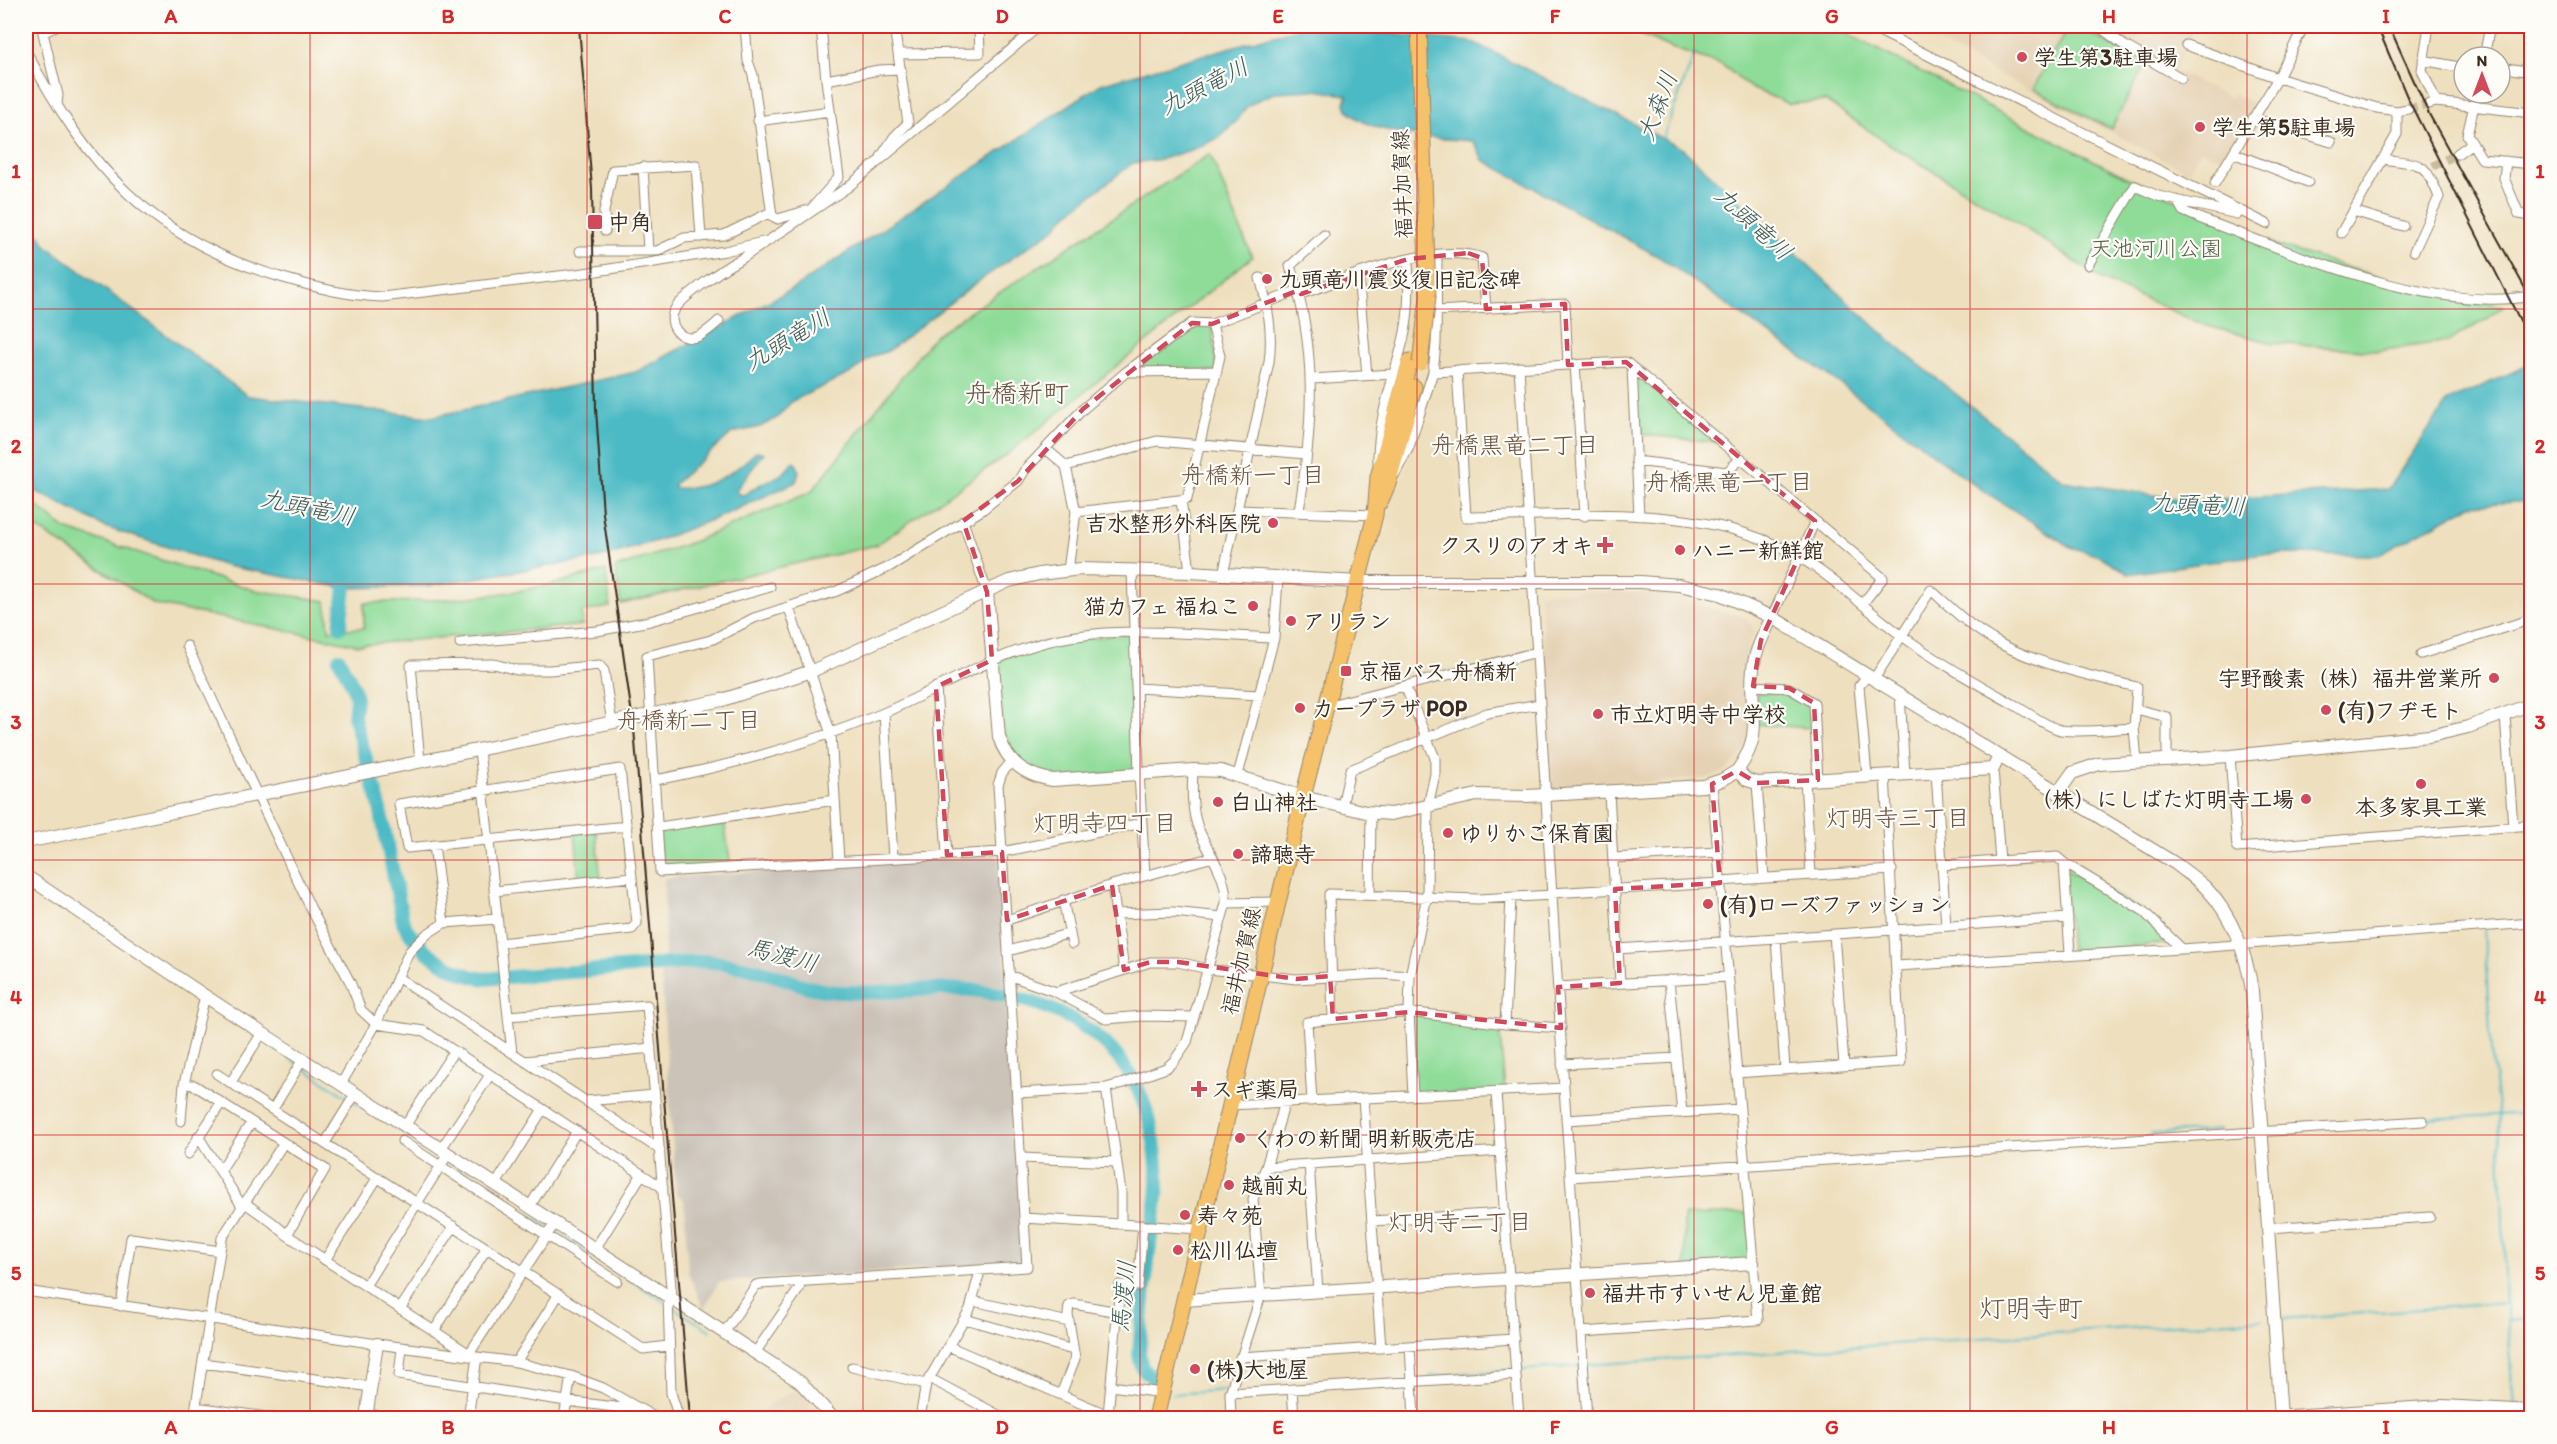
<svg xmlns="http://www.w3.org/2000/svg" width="2557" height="1444" font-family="Itim,'Klee One',sans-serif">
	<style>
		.built { fill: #e5d1b4 }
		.industrial { fill: #cbc3b8 }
		.green { fill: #8fdc99; stroke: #65835c; stroke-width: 1.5 }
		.water { fill: #4cbac4; stroke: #447271; stroke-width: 1.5 }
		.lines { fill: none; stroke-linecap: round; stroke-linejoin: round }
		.stream { stroke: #4cbac4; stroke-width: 2 }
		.river { stroke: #4cbac4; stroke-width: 14 }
		.minor-tunnel { stroke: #cabb9e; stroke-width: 9; stroke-dasharray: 9 4.5; stroke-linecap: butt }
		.minor-casing { stroke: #94846e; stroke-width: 11 }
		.tertiary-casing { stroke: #94846e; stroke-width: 14 }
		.primary-casing { stroke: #94846e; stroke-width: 17 }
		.minor { stroke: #fff; stroke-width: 9 }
		.tertiary { stroke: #fff; stroke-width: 12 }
		.primary { stroke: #f5c16b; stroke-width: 15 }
		.rail { stroke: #3b2a1e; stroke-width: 2 }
		.primary-bridge-casing { stroke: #94846e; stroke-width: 17; stroke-linecap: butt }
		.primary-bridge { stroke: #f5c16b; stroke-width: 15 }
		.marked { fill: none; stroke: #d1495b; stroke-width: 4.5; stroke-dasharray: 12 8; stroke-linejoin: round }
		.grid { fill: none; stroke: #d62828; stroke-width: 1.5; stroke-opacity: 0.55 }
		.poi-dot { fill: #d1495b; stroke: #fdfcf7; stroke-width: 2 }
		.labels { text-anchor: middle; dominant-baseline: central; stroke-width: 4.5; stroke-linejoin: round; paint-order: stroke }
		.poi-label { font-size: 22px; font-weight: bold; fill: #3b2a1e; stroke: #fdfcf7; text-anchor: start }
		.street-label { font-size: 22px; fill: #3b2a1e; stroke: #fdfcf7 }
		.park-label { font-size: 22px; fill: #545f43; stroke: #fdfcf7 }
		.water-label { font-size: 24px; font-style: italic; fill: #415c58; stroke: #fdfcf7 }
		.neighbourhood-label { font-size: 24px; fill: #6b5241; stroke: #fdfcf7 }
		.quarter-label { font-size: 26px; fill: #6b5241; stroke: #fdfcf7 }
		.neatline { fill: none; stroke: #d62828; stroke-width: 2 }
		.grid-label { font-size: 20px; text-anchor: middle; font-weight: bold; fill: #d62828 }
	</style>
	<rect width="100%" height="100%" fill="#fdfcf7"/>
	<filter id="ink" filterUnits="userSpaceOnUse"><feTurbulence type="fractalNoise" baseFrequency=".0167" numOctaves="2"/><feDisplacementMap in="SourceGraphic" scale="12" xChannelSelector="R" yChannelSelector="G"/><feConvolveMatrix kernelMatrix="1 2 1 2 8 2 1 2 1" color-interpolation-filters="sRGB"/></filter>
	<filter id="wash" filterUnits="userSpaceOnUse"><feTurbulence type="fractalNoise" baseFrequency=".008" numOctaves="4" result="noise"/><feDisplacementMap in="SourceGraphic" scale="24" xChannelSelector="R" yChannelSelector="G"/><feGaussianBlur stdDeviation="1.35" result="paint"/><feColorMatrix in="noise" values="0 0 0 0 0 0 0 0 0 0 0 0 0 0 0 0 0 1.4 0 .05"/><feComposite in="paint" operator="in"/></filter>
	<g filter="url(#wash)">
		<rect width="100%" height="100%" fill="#eedfbe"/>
		<path class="built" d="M1906,26H2195L2175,71L2230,98L2233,93L2258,106L2226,161L2201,150L2188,172Z
			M1545,592L1661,593L1747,618L1755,632L1749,646L1744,682L1751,727L1746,747L1727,770L1707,778L1557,790L1552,788L1540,595Z
			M798,1388L824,1418H746Z"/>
		<path class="industrial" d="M994,855L999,859L1022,1258L1018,1263L719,1282L704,1309L688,1273L684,1200L676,1193L661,972L665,954L664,878Z"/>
		<path class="green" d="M1621,26H1832L2128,178L2276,245L2379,277L2503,306L2485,320L2449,341L2377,351L2273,343L2204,325L2104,281L2007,216L1890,145L1826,101L1789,104L1751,88L1721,64L1674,49Z
			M2069,26H2076L2145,64L2111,129L2033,89Z
			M1210,154L1252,257L1005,456L876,545L621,604L615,568L690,543L811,492L935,335Z
			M1192,324H1212L1217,371L1129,370Z
			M1632,371L1716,442L1637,434Z
			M26,497L65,529L254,590L326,601L329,630L364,628V603C423,601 481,599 539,587C561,583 583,576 606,570L610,607L582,612L583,625L358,645L154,604L26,521Z
			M1134,633L1139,771L1053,780L1016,760L1003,730L992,661L1040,643Z
			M1788,691L1814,703L1811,728L1754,724L1757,693Z
			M724,821L731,867L660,872L659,829Z
			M575,831H596L601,880L579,881Z
			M2064,868L2142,910L2176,943L2070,951Z
			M1409,1014L1499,1023L1505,1091L1413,1096Z
			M1748,1213L1753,1263L1685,1268L1684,1215Z"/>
		<path class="water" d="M1306,26L1473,42L1683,149L1896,346L2064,481L2191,501L2388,489L2448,401L2531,364V501L2471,505L2379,555L2264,554L2128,574L2102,557L2071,547L1973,484L1839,383L1659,257L1483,160L1473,141C1446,139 1354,135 1345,104L1347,95L1315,90L1276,92L1260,99L1246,107L1238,120L1216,139L1197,148L1162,159L1133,163L1067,214L1054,229L972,286L888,351L873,356L851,373L792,401L777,418L760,427L732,433L674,484V488C706,491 735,473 757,451L764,453L736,490L738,494L743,495C751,491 758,485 765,482C777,477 786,474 792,462L796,463L799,471L796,482L724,515L659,540L603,557L428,586L345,588L226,566L105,527L26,486V216L47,246L248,396L431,417L636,372L794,288L1101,84Z"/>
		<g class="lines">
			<path class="stream" d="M1662,140L1695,53
				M26,883L49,898
				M2484,930L2491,1050L2499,1115L2506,1303L2515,1406
				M273,1047L298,1064
				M302,1067L350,1099
				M355,1102L441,1157
				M2427,1119L2532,1113
				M2151,1134L2220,1130
				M446,1160L549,1228
				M554,1231L665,1302
				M672,1307L711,1331
				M2280,1319L2506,1303
				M2507,1321L2532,1319
				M1586,1365L2262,1319
				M1522,1370L1580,1366
				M1430,1376L1511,1370
				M1172,1394L1227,1390"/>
			<path class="river" d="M340,627L345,588L344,571
				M339,659L353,686L356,698L354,718L379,803L403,922C417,951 453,974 484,979L707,961C729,964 749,967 770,974C797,982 809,990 839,992C886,995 933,985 980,991C1094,1007 1154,1065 1158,1182C1158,1200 1153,1219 1151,1236C1146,1275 1142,1315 1139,1354L1142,1368L1160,1384"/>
		</g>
	</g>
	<g filter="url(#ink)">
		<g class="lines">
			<path class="minor-tunnel" d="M2408,109L2429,104
				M2433,166L2457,154"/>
			<g class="minor-casing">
				<path id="minor" d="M56,26L43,33L58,95L57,105
					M745,26L748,61L753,75L772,216L778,219L812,209
					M1869,26L2267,224
					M2098,26L2125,46L2181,78
					M2304,26L2278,78L2233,153L2308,182
					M2429,26L2422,70L2436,102
					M2516,26L2532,27
					M2186,45L2278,78L2377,108L2397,111
					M26,51C87,166 151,239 280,277C314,287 347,296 382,297L584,273L725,251L767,241
					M898,54L980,53L979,26
					M2484,57L2490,26
					M2423,60L2464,68
					M2500,67L2532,72
					M826,80L879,70L901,69
					M2477,93L2467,135L2482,159L2532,164
					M2429,104L2436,102L2532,113
					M2253,118L2331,142
					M758,121L830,111
					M2457,154L2472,143
					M881,157L894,137L908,123L894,26
					M2383,159C2421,165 2424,159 2439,197L2414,251
					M2506,161L2504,178L2519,214L2532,216
					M643,167L648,251
					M2215,183L2233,153
					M2177,200L2183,211L2199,218C2293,253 2431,314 2532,296
					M812,208L839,177L826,80L821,26
					M2353,211L2403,226
					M605,231L604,211L613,170L696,165L701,237
					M2341,233L2397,134V111L2408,109
					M580,251H657L684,238L724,235L771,212
					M2088,265L2135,186L2158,196L2237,214
					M1358,274L1367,375
					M1301,294C1350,277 1432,241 1482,258L1486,309
					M1436,311L1565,304L1568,365
					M719,321C712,327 705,334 697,337C680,342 666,324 675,309C682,297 728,265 741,259L848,187L1039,26
					M1575,364L1585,516
					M1519,367L1564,1088L1587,1418
					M1632,367L1639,516
					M1457,370L1466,517C1565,516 1684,503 1776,545C1823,566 1860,605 1901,635C1936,661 1976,683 2013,704C2025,711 2049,728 2061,730C2084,733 2111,729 2134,728
					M1126,372L1217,371
					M1433,372L1626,362L1883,578L1863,603
					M1312,379L1393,374
					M1046,449L1066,466L1076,512L1068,570
					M1636,461L1727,472L1741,458
					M1378,463C1377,421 1393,381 1403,341C1410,314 1409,286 1408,259
					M1066,466L1157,441L1306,454
					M1395,474L1409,447L1433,372L1436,344L1437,256
					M1181,500L1190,572
					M1237,510L1375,515
					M1299,510C1313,428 1318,346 1290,266L1324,235
					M1076,512L1187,499L1220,356L1212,324
					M963,521L987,592
					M1132,570L1139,773L1145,875
					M1223,575L1269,362C1273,332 1268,306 1260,278
					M789,608L831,734L839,861
					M1772,617L1815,521
					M460,643L597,631L650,621L770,587
					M187,646L311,909L350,982L361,1010L376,1024L424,1031L663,1188
					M2421,654L2532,619
					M1874,679L1931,590C1950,607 1969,626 1992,639C2029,662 2094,677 2137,687L2134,728L2137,761
					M1405,686L1435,758V774L1428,806L1427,896L1410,976L1409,1012L1413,1096
					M1753,686L1789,688L1814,703L1818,780
					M936,687L947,855
					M1136,688L1259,695
					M1900,695L1905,774
					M1326,706L1537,652
					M2136,709L2167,717V759
					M884,713L893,858
					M2505,715L2513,827
					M479,750L512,1053
					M2230,756L2237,848L2532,825
					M420,761L411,665L494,664L517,670H550L599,665L604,671L612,723
					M1993,769L2000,861
					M1936,772L1946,926
					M1238,775L1274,638L1278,579
					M1867,776L1859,686L1868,675
					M656,780C734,765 808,744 881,714C935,691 983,660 1039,644C1109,623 1201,635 1274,638
					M1805,780L1811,875
					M1757,783L1764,878
					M1609,793L1620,983
					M1342,806L1350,770L1487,713L1540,704
					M1142,823L1002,852L660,872L647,656L711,640L754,618L837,591L889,567L982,510L1018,481L1025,470L1083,409L1126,372L1192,323L1212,324L1299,290
					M659,827L835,800
					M434,845L444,923
					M1613,858L1718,852
					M2064,863L2070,954
					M1942,865L2057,857L2064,863L2142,910L2182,949
					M1720,881L1892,870
					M1112,885L1124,970
					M494,891L632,877
					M1551,893L1720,883
					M1370,895L1371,812
					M1063,900L1072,944
					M1226,903L1278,902
					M1116,914L1173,912L1222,917
					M1007,920L1112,885L1213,857
					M1834,934L1844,1065
					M1776,938L1785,1069
					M500,943L632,929L637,923L620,769L399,804L407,848L627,826
					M1618,949L2068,918
					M1009,951L1070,933
					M1896,966L2182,949L2532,923
					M1011,976L1056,992L1106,1019L1142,1016L1194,1017
					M397,977L660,1150
					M1669,980L1682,1113
					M1558,987L1728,977
					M1056,992L1150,962H1178L1208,969L1296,979L1381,974L1410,976
					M508,1016L647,1005L672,1299
					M1333,1019L1329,894L1478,899L1552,895
					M1505,1024L1511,897
					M525,1061L651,1048
					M1562,1064L1677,1058
					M1736,1073L1901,1062L1885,775
					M217,1074L643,1349L668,1346
					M231,1082L262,1033
					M184,1084L194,1085L325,1169L287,1235
					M341,1084L376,1024L409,952L427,934L444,923L497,919
					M1106,1088L1121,1192V1224
					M1496,1092L1519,1418
					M1017,1093L1106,1088L1124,1083L1166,1068L1174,1061L1187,1042L1226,903C1227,875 1210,856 1199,830C1191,811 1192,790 1193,770
					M1363,1098L1381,1348
					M586,1101L655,1095
					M1312,1101L1307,1022L1409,1012L1505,1024L1561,1028
					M1230,1105L1564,1088
					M273,1109L303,1059
					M1566,1120L1740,1109
					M181,1121L184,1084L205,996
					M405,1126L454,1051
					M198,1136L242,1206
					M402,1141L617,1281
					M325,1143L356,1093
					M441,1149L490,1075
					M188,1154L221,1103
					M1021,1158L1117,1162
					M1309,1164L1318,1291
					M1266,1167L1501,1151
					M220,1171L251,1123
					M1570,1177L2423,1121
					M496,1184L543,1109
					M245,1203L272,1222L287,1235L471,1355
					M530,1206L577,1131
					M1024,1218L1200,1229
					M1372,1221L1505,1213
					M2268,1228L2430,1217
					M595,1249L642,1174
					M325,1260L378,1177
					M365,1286L448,1154
					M26,1291L377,1344L516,1362L571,1376L603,1388L656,1418
					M668,1297L671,1393L679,1418
					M973,1301L1069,1322
					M121,1306L131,1238L220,1251
					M400,1309L454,1226
					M965,1319L1073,1350
					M434,1331L487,1248
					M1582,1332L1758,1320L1712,784
					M724,1333L756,1285L761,1284L1027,1267L998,785L1002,773L1012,761
					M948,1346L1108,1415L1120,1285L1138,1286L1143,1225
					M1410,1346L1414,1418
					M402,1348L399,1375L566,1401L623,1408L633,1406
					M755,1353L799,1289L801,1281
					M469,1354L555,1223
					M1240,1357L1514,1339
					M516,1362L559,1294
					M203,1363L371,1387
					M852,1367L926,1384
					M929,1378L1004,1418
					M1111,1386L1162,1393
					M1292,1389L1294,1418
					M1230,1393L1516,1375
					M1061,1394L1075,1359L1068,1314L1069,1306L1074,1304L1118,1312
					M2443,1406L2444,1418
					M196,1407L274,1418
					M367,1414L397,1418
					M194,1418L222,1238L283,1144
					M468,1418L477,1357
					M564,1418L571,1376
					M920,1418L926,1384L970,1309L980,1271
					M1231,1418L1230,1393L1261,1295L1253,1199L1266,1167L1285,1102"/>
			</g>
			<g class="tertiary-casing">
				<path id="tertiary" d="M987,592L999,737C1007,762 1026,776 1053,780L1193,770L1221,771L1303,797L1366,812L1391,814L1477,795L1527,796L1704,786L1722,780L1737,771L1747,780L1757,783L1993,769L1999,756
					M1737,771C1766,731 1748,712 1753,669C1755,650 1764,634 1772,617
					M2058,793L2072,773L2099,764L2230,756L2430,736L2468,727L2532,704
					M26,842L722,700L812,671L1009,581L1039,574L1081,569L1190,572L1358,582H1640L1679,585L1720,594L1772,617L2176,864C2186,872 2197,879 2206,888C2232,915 2247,955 2252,991L2281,1418
					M26,876L205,996L800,1382L833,1418
					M1184,1300L1753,1263
					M366,1418L377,1344
					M2260,1418L2443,1406L2532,1411"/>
			</g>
			<g class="primary-casing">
				<path id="primary" d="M1380,502L1388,484L1414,387
					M1156,1418L1303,797L1375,515L1378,477L1410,361"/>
			</g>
			<use href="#minor" class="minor"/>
			<use href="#tertiary" class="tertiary"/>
			<use href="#primary" class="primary"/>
			<path class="rail" d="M579,26L592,189L596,409L603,514L634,729L690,1418
				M2377,26L2408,99L2532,344
				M2389,26L2429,114L2532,301"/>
			<g class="primary-bridge-casing">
				<path id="primary-bridge" d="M1419,26L1428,297L1420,363"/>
			</g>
			<use href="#primary-bridge" class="primary-bridge"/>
		</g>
	</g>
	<path class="marked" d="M1468,253L1482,258L1486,309L1565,304L1568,365L1626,362L1815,521L1761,640L1753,686L1789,688L1814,703L1818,780L1757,783L1737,771L1712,784L1720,883L1615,889L1620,983L1558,987L1561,1028L1409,1012L1333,1019L1330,976L1296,979L1178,962H1150L1124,970L1112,885L1007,920L1002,852L947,855L936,687L992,660L987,592L963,521L1018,481L1083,409L1192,323L1212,324L1299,290L1301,294L1408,259Z"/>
	<path class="grid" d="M310,26V1418M587,26V1418M863,26V1418M1140,26V1418M1417,26V1418M1694,26V1418M1970,26V1418M2247,26V1418M26,309H2532M26,584H2532M26,860H2532M26,1135H2532"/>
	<g class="poi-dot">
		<circle cx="2022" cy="57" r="6"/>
		<circle cx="2200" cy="127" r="6"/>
		<rect x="587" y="214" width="16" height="16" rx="3"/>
		<circle cx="1267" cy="279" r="6"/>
		<circle cx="1273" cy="523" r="6"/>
		<path d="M1602 536h6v6h6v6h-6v6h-6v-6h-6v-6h6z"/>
		<circle cx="1680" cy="550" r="6"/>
		<circle cx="1253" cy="606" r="6"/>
		<circle cx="1291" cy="621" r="6"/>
		<rect x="1340" y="665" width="12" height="12" rx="3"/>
		<circle cx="2494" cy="678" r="6"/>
		<circle cx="1300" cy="708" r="6"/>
		<circle cx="2326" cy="710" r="6"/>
		<circle cx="1598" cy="714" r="6"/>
		<circle cx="2421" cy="784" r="6"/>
		<circle cx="2306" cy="799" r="6"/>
		<circle cx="1218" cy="802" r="6"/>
		<circle cx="1448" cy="833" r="6"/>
		<circle cx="1238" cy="854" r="6"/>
		<circle cx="1708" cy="904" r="6"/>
		<path d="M1196 1080h6v6h6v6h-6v6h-6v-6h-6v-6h6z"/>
		<circle cx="1240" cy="1138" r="6"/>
		<circle cx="1229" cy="1185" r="6"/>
		<circle cx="1185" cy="1215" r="6"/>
		<circle cx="1178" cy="1250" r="6"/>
		<circle cx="1590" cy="1293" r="6"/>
		<circle cx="1195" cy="1369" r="6"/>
	</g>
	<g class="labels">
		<g class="poi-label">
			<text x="2034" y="57">学生第3駐車場</text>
			<text x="2212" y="127">学生第5駐車場</text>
			<text x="608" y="222">中角</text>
			<text x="1279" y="279">九頭竜川震災復旧記念碑</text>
			<text x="1261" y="523" text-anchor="end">吉水整形外科医院</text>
			<text x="1593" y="545" text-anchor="end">クスリのアオキ</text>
			<text x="1692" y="550">ハニー新鮮館</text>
			<text x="1241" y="606" text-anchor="end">猫カフェ 福ねこ</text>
			<text x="1303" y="621">アリラン</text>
			<text x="1358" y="671">京福バス 舟橋新</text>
			<text x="2482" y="678" text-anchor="end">宇野酸素（株）福井営業所</text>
			<text x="1312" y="708">カープラザ POP</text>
			<text x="2338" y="710">(有)フヂモト</text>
			<text x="1610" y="714">市立灯明寺中学校</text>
			<text x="2294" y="799" text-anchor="end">（株）にしばた灯明寺工場</text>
			<text x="1230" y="802">白山神社</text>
			<text x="2421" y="807" text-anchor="middle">本多家具工業</text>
			<text x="1460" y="833">ゆりかご保育園</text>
			<text x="1250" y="854">諦聴寺</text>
			<text x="1720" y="904">(有)ローズファッション</text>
			<text x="1211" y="1089">スギ薬局</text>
			<text x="1252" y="1138">くわの新聞 明新販売店</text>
			<text x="1241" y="1185">越前丸</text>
			<text x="1197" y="1215">寿々苑</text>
			<text x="1190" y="1250">松川仏壇</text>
			<text x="1602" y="1293">福井市すいせん児童館</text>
			<text x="1207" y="1369">(株)大地屋</text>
		</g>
		<g class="street-label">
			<text transform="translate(1402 184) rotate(-92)">福井加賀線</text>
			<text transform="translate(1241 961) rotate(-77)">福井加賀線</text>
		</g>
		<g class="park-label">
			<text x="2156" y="248">天池河川公園</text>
		</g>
		<g class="water-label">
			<text transform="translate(1204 86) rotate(-27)">九頭竜川</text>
			<text transform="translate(1657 106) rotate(-69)">大森川</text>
			<text transform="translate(1754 223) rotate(43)">九頭竜川</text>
			<text transform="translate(787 339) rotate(-31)">九頭竜川</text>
			<text transform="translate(2198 504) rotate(3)">九頭竜川</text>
			<text transform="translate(308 507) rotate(12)">九頭竜川</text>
			<text transform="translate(783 955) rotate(15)">馬渡川</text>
			<text transform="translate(1123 1296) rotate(-84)">馬渡川</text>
		</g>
		<g class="neighbourhood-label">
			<text x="1515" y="444">舟橋黒竜二丁目</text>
			<text x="1253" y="474">舟橋新一丁目</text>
			<text x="1729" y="481">舟橋黒竜一丁目</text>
			<text x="689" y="719">舟橋新二丁目</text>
			<text x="1898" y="817">灯明寺三丁目</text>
			<text x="1105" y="822">灯明寺四丁目</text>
			<text x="1460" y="1221">灯明寺二丁目</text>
		</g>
		<g class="quarter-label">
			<text x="1017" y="393">舟橋新町</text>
			<text x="2031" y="1308">灯明寺町</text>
		</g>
	</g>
	<rect width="2557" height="1444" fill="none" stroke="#fdfcf7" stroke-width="66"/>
	<g transform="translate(2482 75)"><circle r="28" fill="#fdfcf7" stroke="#afa8a0" stroke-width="1.5"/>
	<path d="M0-4.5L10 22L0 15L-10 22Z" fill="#d1495b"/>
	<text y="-9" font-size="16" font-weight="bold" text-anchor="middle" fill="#3b2a1e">N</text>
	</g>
	<rect x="33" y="33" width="2491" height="1378" class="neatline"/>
	<g class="grid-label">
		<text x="171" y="23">A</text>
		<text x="448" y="23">B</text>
		<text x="725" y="23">C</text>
		<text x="1002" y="23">D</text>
		<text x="1278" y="23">E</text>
		<text x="1555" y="23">F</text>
		<text x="1832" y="23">G</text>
		<text x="2109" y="23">H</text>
		<text x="2386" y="23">I</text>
		<text x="16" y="178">1</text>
		<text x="2540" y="178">1</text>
		<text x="16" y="453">2</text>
		<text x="2540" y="453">2</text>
		<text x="16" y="729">3</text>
		<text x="2540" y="729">3</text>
		<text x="16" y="1004">4</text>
		<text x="2540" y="1004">4</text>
		<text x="16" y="1280">5</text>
		<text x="2540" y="1280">5</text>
		<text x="171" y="1434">A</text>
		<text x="448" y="1434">B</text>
		<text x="725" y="1434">C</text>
		<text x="1002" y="1434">D</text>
		<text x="1278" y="1434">E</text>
		<text x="1555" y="1434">F</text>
		<text x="1832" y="1434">G</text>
		<text x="2109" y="1434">H</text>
		<text x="2386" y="1434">I</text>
	</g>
</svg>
